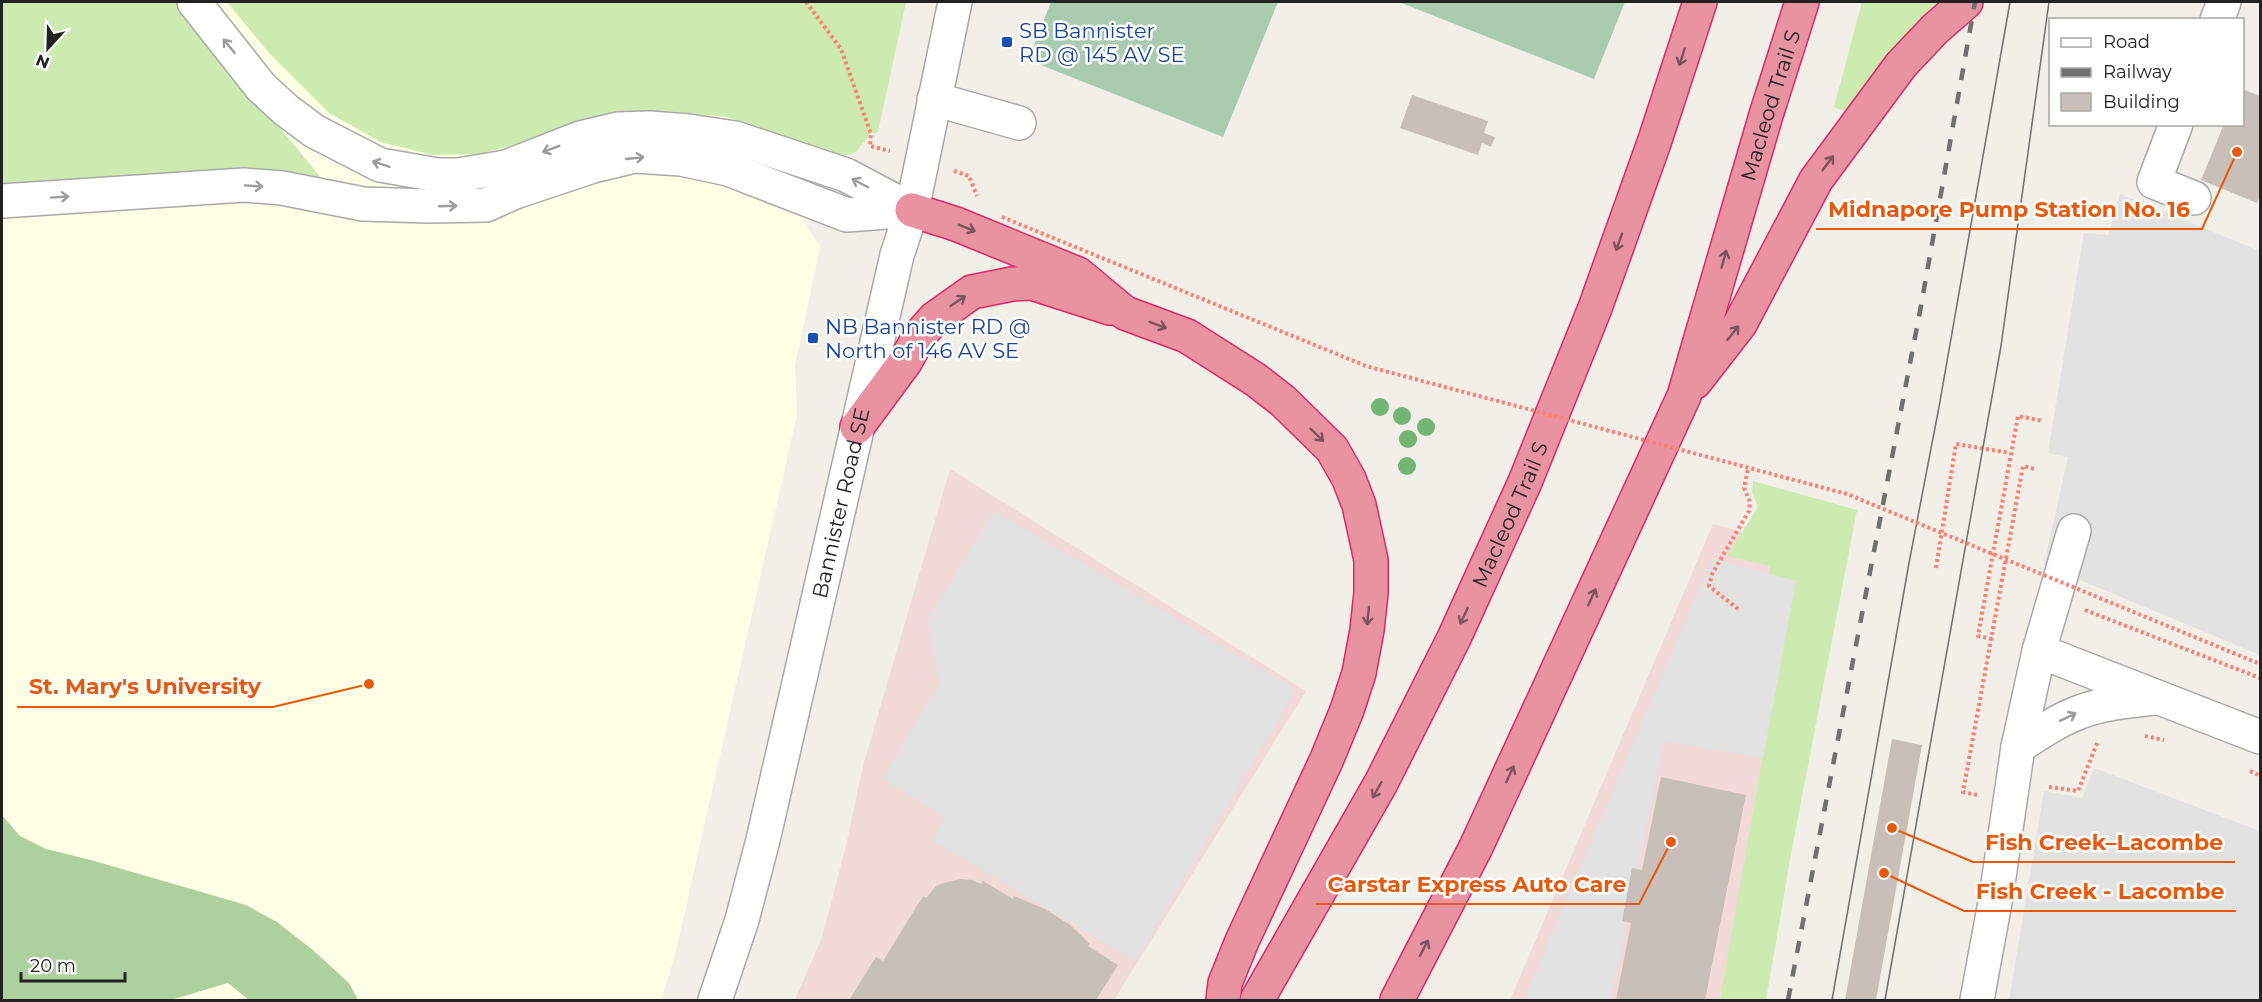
<svg xmlns="http://www.w3.org/2000/svg" width="2262" height="1002" font-family="Montserrat,sans-serif">
	<style>
		.commercial { fill: #f2dad9 }
		.education { fill: #ffffe5 }
		.grass { fill: #cdebb0 }
		.forest { fill: #add19e }
		.cemetery { fill: #aacbaf }
		.parking { fill: #e2e2e2 }
		.building { fill: #c7bfb8 }
		.lines { fill: none; stroke-linecap: round; stroke-linejoin: round }
		.minor-casing { stroke: #a9a9a9; stroke-width: 36 }
		.highway-casing { stroke: #dc2a67; stroke-width: 36 }
		.path { stroke: #fa8072; stroke-width: 4; stroke-dasharray: 3 3; stroke-linecap: butt }
		.minor { stroke: #fff; stroke-width: 33 }
		.highway { stroke: #e892a2; stroke-width: 33 }
		.tram { stroke: #707070; stroke-width: 1.5 }
		.rail { stroke: #707070; stroke-width: 4.5; stroke-dasharray: 12 12; stroke-linecap: butt }
		.path-bridge { stroke: #fa8072; stroke-width: 4; stroke-dasharray: 3 3; stroke-linecap: butt }
		.tree { fill: #74b475 }
		.oneway { stroke: #9c9c9c }
		.oneway2 { stroke: #7b545c }
		.transit-dot { fill: #1a4fb4; stroke: #fff; stroke-width: 2 }
		.labels { text-anchor: middle; dominant-baseline: central; stroke-width: 5; stroke-linejoin: round; paint-order: stroke }
		.transit-label { font-size: 21px; fill: #164399; stroke: #fff; text-anchor: start }
		.street-label { font-size: 21px; fill: #222; stroke: #fff }
		.leader { fill: none; stroke: #e8590c; stroke-width: 2 }
		.callout-dot { fill: #e8590c; stroke: #fff; stroke-width: 2 }
		.callout-label { font-size: 22px; text-anchor: middle; font-weight: bold; fill: #e8590c; stroke: #fff; stroke-width: 5; stroke-linejoin: round; paint-order: stroke }
	</style>
	<rect width="100%" height="100%" fill="#f2efe9"/>
	<path class="commercial" d="M950,469L1306,691L1114,1000H795L822,937L846,846L863,766Z
		M1713,524L1820,552L1737,1000H1510Z"/>
	<path class="education" d="M2,2H891L807,226L820,247L795,366L797,414L675,955L661,1000H2Z"/>
	<path class="grass" d="M2,2H176L323,180L2,184Z
		M227,2H906L878,132L870,134L856,152L843,156L827,154L789,138L727,117L668,111L630,112L579,122L530,141L479,154L433,155L381,142L329,113L269,53Z
		M1862,2H1938L1885,58L1847,112L1834,107Z
		M1753,481L1857,510L1791,854L1766,1000H1720L1793,583L1769,579L1770,566L1727,556L1758,507L1752,493Z"/>
	<path class="forest" d="M2,815L20,836L46,849L91,860L246,905L277,922L314,951L349,983L358,1000H249L228,983L171,1000H2Z"/>
	<path class="cemetery" d="M1051,2H1278L1223,137L1028,60Z
		M1399,2H1625L1594,79Z"/>
	<path class="parking" d="M2120,194L2260,251V655L2044,565L2068,457L2048,453L2084,233L2108,235Z
		M994,511L1296,690L1135,961L932,840L945,817L882,779L940,683L927,622Z
		M1712,559L1796,581L1763,758L1664,741L1610,1000H1524Z
		M2094,768L2260,831V1000H2009L2044,791L2082,798Z"/>
	<path class="building" d="M2242,89L2260,96V194L2257,203L2201,180L2224,124H2242Z
		M1412,95L1488,121L1484,133L1495,137L1491,147L1482,143L1478,155L1400,128Z
		M1892,739L1922,745L1876,1000H1845Z
		M1661,777L1746,795L1705,1000H1616L1631,923L1622,921L1632,868L1642,870Z
		M961,879L972,880L981,884L983,881L1013,899L1014,896L1045,909L1070,925L1090,944L1088,946L1118,965L1096,1000H849L876,957L883,961L923,896L926,898L936,886L943,883Z"/>
	<g class="lines">
		<g class="minor-casing">
			<g id="minor">
				<path d="M194,2L261,87L286,110L314,131L380,165L438,175H458L506,167L580,138L618,129L650,128L689,131L735,138L846,175L912,210"/>
				<path d="M2217,20L2224,2"/>
				<path d="M934,99L1019,123"/>
				<path d="M2176,124L2154,182L2194,198"/>
				<path d="M2,201L244,185L282,188L363,204L428,206L486,205L515,192L593,166L635,156L681,159L728,169L847,215L912,210"/>
				<path d="M2039,651L2260,737"/>
				<path d="M2018,747C2038,734 2058,720 2080,712C2104,703 2130,701 2155,698"/>
				<path id="s1" d="M715,1000L742,920L763,840L897,255L912,210L955,2"/>
				<path d="M1977,1000L1996,897L2018,747L2039,651L2074,531"/>
			</g>
		</g>
		<g class="highway-casing">
			<g id="highway">
				<path d="M912,210L956,224L1078,274L1125,313L1187,336L1256,380L1283,401L1332,449L1349,479L1359,505L1371,560V593L1367,630L1359,673L1347,710L1326,761L1242,941L1225,983L1223,1000"/>
				<path d="M1695,382L1740,324L1816,180L1901,65L1935,29L1966,2"/>
				<path d="M857,427L905,362L920,335L934,319L972,292L1012,284L1032,283L1110,308"/>
				<path id="s2" d="M1257,1000L1381,783L1454,638L1525,482L1595,308L1655,140L1700,2"/>
				<path id="s3" d="M1397,1000L1476,847L1684,396L1766,115L1802,2"/>
			</g>
		</g>
		<path class="path" d="M806,2L841,49L871,134L870,146L890,151
			M954,171L969,176L977,196
			M1936,568L1956,444L2010,453
			M1738,609L1709,586L1712,574L1749,511L1750,502L1744,488L1748,469
			M2085,610L2260,678
			M1992,639L1978,636L2018,416L2043,421
			M2145,736L2164,740
			M2250,771L2260,776
			M2049,787L2078,791L2098,741
			M1977,795L1963,792L2023,466L2035,469"/>
		<use href="#minor" class="minor"/>
		<use href="#highway" class="highway"/>
		<path class="tram" d="M1832,1000L1909,563L1939,407L2010,2
			M1885,1000L2001,346L2049,2"/>
		<path class="rail" d="M1788,1000L1921,306L1975,2"/>
		<path class="path-bridge" d="M1002,217L1366,366L1847,494L2260,664"/>
	</g>
	<g class="tree">
		<circle cx="1380" cy="407" r="9"/>
		<circle cx="1402" cy="416" r="9"/>
		<circle cx="1426" cy="427" r="9"/>
		<circle cx="1408" cy="439" r="9"/>
		<circle cx="1407" cy="466" r="9"/>
	</g>
	<defs><path id="oneway-shaft" d="M-6 0H5M1.5-3L5.5 0L1.5 3" fill="none" stroke-width="1.6" stroke-linecap="round" stroke-linejoin="round" transform="scale(1.5)"/></defs>
	<g class="oneway">
		<use href="#oneway-shaft" transform="translate(229 46) rotate(-129)"/>
		<use href="#oneway-shaft" transform="translate(551 149) rotate(159)"/>
		<use href="#oneway-shaft" transform="translate(635 158) rotate(-6)"/>
		<use href="#oneway-shaft" transform="translate(381 164) rotate(-162)"/>
		<use href="#oneway-shaft" transform="translate(860 183) rotate(-152)"/>
		<use href="#oneway-shaft" transform="translate(254 186) rotate(4)"/>
		<use href="#oneway-shaft" transform="translate(60 197) rotate(-4)"/>
		<use href="#oneway-shaft" transform="translate(448 206) rotate(-2)"/>
		<use href="#oneway-shaft" transform="translate(2068 717) rotate(-25)"/>
	</g>
	<g class="oneway2">
		<use href="#oneway-shaft" transform="translate(1682 57) rotate(108)"/>
		<use href="#oneway-shaft" transform="translate(1828 163) rotate(-53)"/>
		<use href="#oneway-shaft" transform="translate(967 228) rotate(22)"/>
		<use href="#oneway-shaft" transform="translate(1619 242) rotate(110)"/>
		<use href="#oneway-shaft" transform="translate(1724 259) rotate(-74)"/>
		<use href="#oneway-shaft" transform="translate(958 301) rotate(-34)"/>
		<use href="#oneway-shaft" transform="translate(1158 325) rotate(20)"/>
		<use href="#oneway-shaft" transform="translate(1733 333) rotate(-52)"/>
		<use href="#oneway-shaft" transform="translate(1317 435) rotate(44)"/>
		<use href="#oneway-shaft" transform="translate(1592 597) rotate(-65)"/>
		<use href="#oneway-shaft" transform="translate(1368 616) rotate(96)"/>
		<use href="#oneway-shaft" transform="translate(1464 616) rotate(115)"/>
		<use href="#oneway-shaft" transform="translate(1510 774) rotate(-65)"/>
		<use href="#oneway-shaft" transform="translate(1377 790) rotate(120)"/>
		<use href="#oneway-shaft" transform="translate(1424 948) rotate(-63)"/>
	</g>
	<g class="transit-dot">
		<rect x="1001" y="36" width="12" height="12" rx="3"/>
		<rect x="807" y="332" width="12" height="12" rx="3"/>
	</g>
	<g class="labels">
		<g class="transit-label">
			<text x="1019" y="30">SB Bannister<tspan x="1019" dy="24">RD @ 145 AV SE</tspan></text>
			<text x="825" y="326">NB Bannister RD @<tspan x="825" dy="24">North of 146 AV SE</tspan></text>
		</g>
		<g class="street-label">
			<text stroke="none"><textPath href="#s3" startOffset="972">Macleod Trail S</textPath></text>
			<text stroke="none"><textPath href="#s1" startOffset="513">Bannister Road SE</textPath></text>
			<text stroke="none"><textPath href="#s2" startOffset="548">Macleod Trail S</textPath></text>
		</g>
	</g>
	<path class="leader" d="M2237 152L2202 229H1816M369 684L273 707H17M1892 828L1973 862H2235M1671 842L1639 904H1316M1884 873L1964 911H2236"/>
	<g class="callout-dot">
		<circle cx="2237" cy="152" r="6"/>
		<circle cx="369" cy="684" r="6"/>
		<circle cx="1892" cy="828" r="6"/>
		<circle cx="1671" cy="842" r="6"/>
		<circle cx="1884" cy="873" r="6"/>
	</g>
	<g class="callout-label">
		<text x="2009" y="217">Midnapore Pump Station No. 16</text>
		<text x="145" y="694">St. Mary's University</text>
		<text x="2104" y="850">Fish Creek–Lacombe</text>
		<text x="1477" y="892">Carstar Express Auto Care</text>
		<text x="2100" y="899">Fish Creek - Lacombe</text>
	</g>
	<rect width="2262" height="1002" fill="none" stroke="#222222" stroke-width="6"/>
	<rect x="2049" y="18" width="195" height="108" fill="#ffffff" stroke="#a7a7a7" stroke-width="1.5"/>
	<rect x="2061" y="38" width="30" height="9" fill="#ffffff" stroke="#a7a7a7" stroke-width="1.5"/>
	<text x="2103" y="48" font-size="18" fill="#222222">Road</text>
	<rect x="2061" y="68" width="30" height="9" fill="#707070" stroke="#a7a7a7" stroke-width="1.5"/>
	<text x="2103" y="78" font-size="18" fill="#222222">Railway</text>
	<rect x="2061" y="93" width="30" height="18" fill="#c7bfb8" stroke="#a7a7a7" stroke-width="1.5"/>
	<text x="2103" y="108" font-size="18" fill="#222222">Building</text>
	<g transform="translate(48 48) rotate(202)" stroke="#ffffff" stroke-width="4.5" paint-order="stroke">
	<path d="M0-4.5L10 22L0 15L-10 22Z" fill="#222222"/>
	<text y="-9" font-size="16" font-weight="bold" text-anchor="middle" fill="#222222">N</text>
	</g>
	<path d="M21 972v9h104v-9" fill="none" stroke="#222222" stroke-width="3"/>
	<text x="30" y="972" font-size="18" fill="#222222" stroke="#ffffff" stroke-width="4.5" paint-order="stroke">20 m</text>
</svg>
